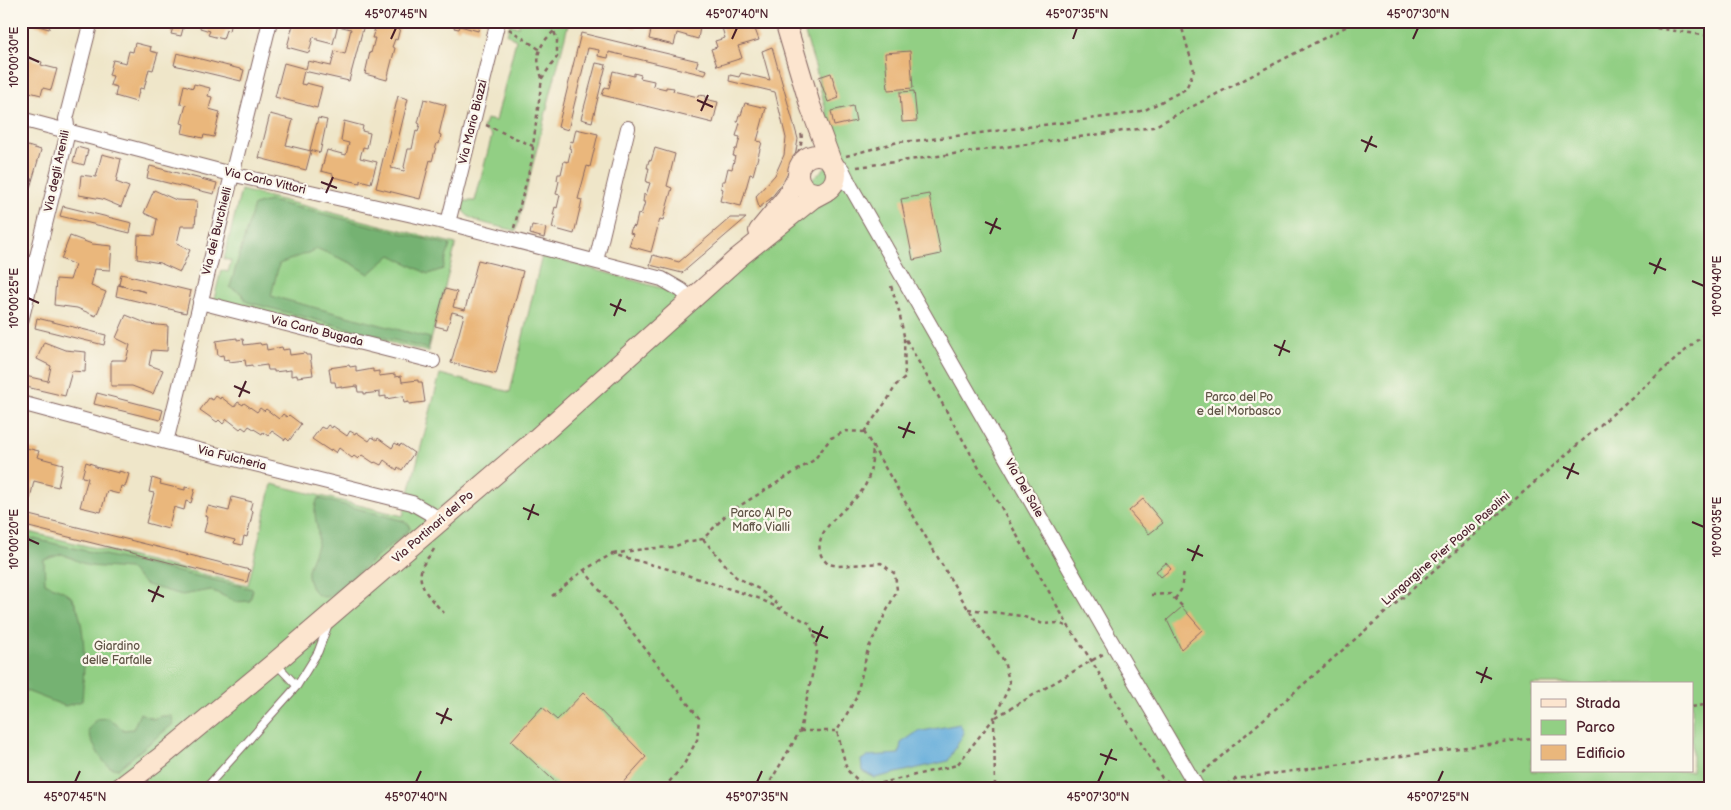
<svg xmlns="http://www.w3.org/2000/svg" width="1731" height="810" font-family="'Balsamiq Sans',sans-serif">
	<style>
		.green { fill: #92cf84; stroke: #6e7758; fill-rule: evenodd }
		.forest { fill: #75b272; stroke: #60684e }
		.water { fill: #62acda; stroke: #566682 }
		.building { fill: #eab77c }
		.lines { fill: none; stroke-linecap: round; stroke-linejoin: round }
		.lane-casing { stroke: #846562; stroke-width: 9 }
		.street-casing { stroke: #846562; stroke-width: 16 }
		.secondary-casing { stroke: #846562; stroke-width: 22 }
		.path { stroke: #846562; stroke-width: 2.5; stroke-dasharray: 4 4; stroke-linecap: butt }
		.lane { stroke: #fff; stroke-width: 7 }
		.street { stroke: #fff; stroke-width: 14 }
		.secondary { stroke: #fce5cf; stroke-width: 20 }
		.ticks { fill: none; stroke: #4a1f2b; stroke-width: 2 }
		.labels { text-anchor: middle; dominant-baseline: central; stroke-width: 4.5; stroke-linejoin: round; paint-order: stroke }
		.street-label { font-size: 12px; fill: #4a1f2b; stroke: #fbf7ec }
		.park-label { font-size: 12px; fill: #605446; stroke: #fbf7ec }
		.neatline { fill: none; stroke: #4a1f2b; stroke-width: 2 }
		.ticks-label { font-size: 12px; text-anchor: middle; fill: #4a1f2b }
	</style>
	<rect width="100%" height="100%" fill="#fbf7ec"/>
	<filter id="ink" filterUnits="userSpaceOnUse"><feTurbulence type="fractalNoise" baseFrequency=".02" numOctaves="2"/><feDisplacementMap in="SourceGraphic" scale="10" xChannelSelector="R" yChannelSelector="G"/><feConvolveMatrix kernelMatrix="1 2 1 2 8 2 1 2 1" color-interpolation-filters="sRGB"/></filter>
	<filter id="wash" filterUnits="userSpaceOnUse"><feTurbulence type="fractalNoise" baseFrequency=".0096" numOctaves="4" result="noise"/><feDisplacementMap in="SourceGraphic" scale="20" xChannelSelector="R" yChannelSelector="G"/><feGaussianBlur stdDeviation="1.12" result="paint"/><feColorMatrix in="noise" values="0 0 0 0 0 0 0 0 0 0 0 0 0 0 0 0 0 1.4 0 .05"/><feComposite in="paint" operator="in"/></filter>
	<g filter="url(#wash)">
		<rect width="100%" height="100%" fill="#efe6c9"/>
		<path class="green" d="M520,21H569L516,231C504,227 472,223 465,213C462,210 463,206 463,201H475L492,135L483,129L486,119L496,121L516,40L507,34L510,24L518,27Z
			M801,21H1710V789H21V530L248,585L272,484L403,516L440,374L510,392L542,255L690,296L837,156L815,66ZM1532,684H1692V771H1532Z
			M241,190L456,244L428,352L214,299L221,270L228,272L231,261L224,259Z"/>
		<path class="forest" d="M270,201L450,245L443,269L428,274L391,255L369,274L351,263L318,249L279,264L271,296L430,338L428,349L247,302L241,293L230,287L254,205Z
			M318,498L404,521L409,524L410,529L330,596C315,601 307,583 308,571C309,561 319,547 318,537C318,521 311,514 318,498Z
			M21,536L253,589L250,601L236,602L211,590L182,595L146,585L129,569L89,566L62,554L44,560L45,583C53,587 67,591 72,598C88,623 84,672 82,701L65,706L21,689Z
			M140,713L153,719L161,716H172L173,724L119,768C104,773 93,743 88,731L96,719L108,718L124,730L133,729Z"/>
		<path class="water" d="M960,724L964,733L948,761L875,778L862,771L861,760L868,756L899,754L901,743L917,732Z"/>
		<g id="blocks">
			<path class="building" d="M36,21H51L49,29L35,25Z
				M175,21H185L181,36L171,34Z
				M201,21H231L229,31L226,30L223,39L208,35L210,31L200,28Z
				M294,21H327L338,24L333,44L317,40V38L313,37L309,53L287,47Z
				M340,21H365L349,81L304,71L301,84L306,85V83L322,87L317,108L275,97L284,63L306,69L308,61L331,66L335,51L345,54L351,29L338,26Z
				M375,21H399L398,28H400L397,40L395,39L392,47L395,48L387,80L365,74L370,52L371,53L375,38H372L376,25L374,24Z
				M441,21H480L478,31L460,26L459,29L454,28L455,25Z
				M616,21H637L635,28Z
				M653,21H701L698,39L677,33L674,45L649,39Z
				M720,21H752L759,40L738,46L742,58L717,66L711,49L717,47L715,41L725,38Z
				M581,33L698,61L696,67L707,70L705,75L609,52L608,58L598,56L599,50L588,48L568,130L558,127Z
				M135,43L151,47L150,51L158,53L153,70L149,69L144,89L140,88L136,102L115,96L117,87L110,85L113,76L109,75L113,60L126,63L129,51L133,52Z
				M772,47L798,139L795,157L785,180L771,198L759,208L756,196L775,175L784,155L786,138L775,92L729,81L730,75L739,77L741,73L770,80L762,51Z
				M21,51L24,52L23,57L42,62L41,65L57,69L51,90L43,88L41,95L22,90L25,78L21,77Z
				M910,51L913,88L888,90L885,53Z
				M177,53L244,70L241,81L174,65Z
				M596,63L606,65L592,122L581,119Z
				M613,71L634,76V73L641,75L640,78L654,81L653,86L666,89V87L674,88L673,91L698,97L699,95L706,96L705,99L718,102L713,123L602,95L605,87L609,88Z
				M831,73L839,98L828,102L819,77Z
				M194,84L210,88L208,96L212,97L209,109L220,112L214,137L204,135L203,138L182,133L184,124L181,123L186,105L180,104L184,85L193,88Z
				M914,91L917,121L902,122L900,92Z
				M398,96L408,99L391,168L404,171L405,168L404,167L408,149H412L416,131L418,132L420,124L418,123L424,99L446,105L439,134L441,135L439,144L437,143L432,161L430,160L420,199L376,188Z
				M745,103L766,108L757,141L762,142L753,175L750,174L741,206L720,201L723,189L721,188L722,181H725L728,168L732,169L735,156H733L735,149H737L740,137L736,136L740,123L737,122L739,115H741Z
				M853,106L856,121L834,126L831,111Z
				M270,114L293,120L286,145L311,151L306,170L259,158Z
				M318,118L327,120L320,153L310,150Z
				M344,121L363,126L362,131L370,133L367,148L363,147L360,158L377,162L371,183L360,180V183L333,177V174L321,171L327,150L346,155L349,143L341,141Z
				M576,129L598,134L590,167L587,166L578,199L582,200L574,234L552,228L555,215H553L555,207L557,208L560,195L556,194L559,181L557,180L558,174H561L564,161L568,162L571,149L569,148L571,141L573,142Z
				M21,144L41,150L30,188L21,186Z
				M77,147L88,150L84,165L73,162Z
				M655,148L675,154L667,186L672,188L663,220L660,219L651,252L629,246L633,234L630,233L632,226L635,227L638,214L641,215L645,202H643L644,194L646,195L650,183L646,182L649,168H647L649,160L651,161Z
				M102,154L121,159L116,182L129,187L121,207L102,199L79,195L81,175L96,177Z
				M150,166L217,183L214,194L147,178Z
				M154,190L176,200L197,201L195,226H181L177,243L190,250L180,272L160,263L137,259L138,235L154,236L157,219L144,213Z
				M929,194L941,254L913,260L901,199Z
				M63,206L132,223L130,233L60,216Z
				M730,218H746L682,273L650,265L653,255L679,262Z
				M532,225L546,228L544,238L530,234Z
				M70,236L92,244L112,246L110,270L95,269L91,286L106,292L96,316L77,308L54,305L56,279L70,280L75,265L61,259Z
				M478,260L523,271L496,374L451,363L464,315L452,312L447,329L435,326L445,289L457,292L453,307L465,310Z
				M121,274L191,291L186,313L116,296L118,285L146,292L119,285Z
				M126,315L148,324L168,326L167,351L152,350L149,365L163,370L153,394L132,386H111V360H126L130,345L116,338Z
				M37,318L106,335L104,345L35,328Z
				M237,338V340L243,339L244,345L260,343L261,345L266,344L267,350L282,347L283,350L289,349L290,355L305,353L306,355H310L313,375L297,377V375L291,376V370L274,372V370H268L267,365L252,367V365L246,366L245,360L229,362V359L224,360L223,355L218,356L216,341Z
				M44,342L65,350L86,352L85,372L72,371L65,396L22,386L25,376L48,381L51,366L37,359Z
				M349,365L350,367L356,366V372L373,369V372L379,371V376L395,374V377L401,376L402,382L418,380V382H422L425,402L409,404V402L404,403L403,396L386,399V396L380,397V392L364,394V392H358L357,386L341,388V386L336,387L335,382H331L329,368Z
				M97,393L163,410L160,420L94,404Z
				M216,396L220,399L221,397L234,407L238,402L243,405L244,403L257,412L260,408L264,411L266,409L279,419L283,414L287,417L289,415L301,424L289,441L286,438L285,440L272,431L268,436L263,432L262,434L249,426L246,430L242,427L240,429L227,419L223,424L219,420L217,422L200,410L209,398L213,400Z
				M328,425L332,428L333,426L347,436L350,431L355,434L356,432L369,441L372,437L377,440L378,438L392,448L395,443L400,446L401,444L414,453L402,470L398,467L397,470L384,460L381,465L375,462L374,463L362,455L358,459L354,456L352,458L339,448L336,453L331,449L330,451L312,439L321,427L325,429Z
				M22,447L39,451L37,457L63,464L58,487L34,481L30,499L21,497Z
				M86,462L95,465V467L119,473V471L129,474L125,487L121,486L119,494L107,491L101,512L80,507L88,478L82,477Z
				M152,478L161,481L160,484L185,490V487L195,489L191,503L186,501L184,510L174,507L168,529L146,523L154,493L149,492Z
				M232,497L252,502L250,510L253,511L247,537L244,536L242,545L234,543L235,540L204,532L208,517L205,516L208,506L229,511Z
				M1143,499L1163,523L1149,534L1129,511Z
				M21,513L250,570L247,582L21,525Z
				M1166,563L1171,569L1161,577L1156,571Z
				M1182,607L1202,630L1181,649L1167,620Z
				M583,693L646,757L617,789H563L511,741L542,707L557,720Z"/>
		</g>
	</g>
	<g filter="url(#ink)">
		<use href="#blocks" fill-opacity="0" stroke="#846562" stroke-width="1"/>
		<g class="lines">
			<g class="lane-casing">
				<path id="lane" d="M273,666L281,669L297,686
					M205,789L297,686L318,652L328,625"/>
			</g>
			<g class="street-casing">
				<path id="street" d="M21,119L231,174L448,223L662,279L681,290L692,300
					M835,168L837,166L842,169L851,187L1107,634L1198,789
					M833,184L837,178L843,180L850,186
					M448,223L498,21
					M596,261L628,128
					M200,302L433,361
					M21,321L68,132L66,119L91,21
					M21,403L166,442L412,503L431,514L439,521
					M166,442L270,21"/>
			</g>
			<g class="secondary-casing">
				<path id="secondary" d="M785,21L810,105L832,164
					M798 174a19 19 0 1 1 38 0a19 19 0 1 1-38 0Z
					M759,231L787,197L798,177
					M119,789L161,757L272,665L535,440L739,257L813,198L826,191"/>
			</g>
			<path class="path" d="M1609,21L1710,36
				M509,29L539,49
				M542,78C535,56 537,47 554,31
				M486,125L533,146
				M846,156L898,142L925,140L1121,115L1145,110L1186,89L1194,70L1180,21
				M796,161L802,140L801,130
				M857,167L1153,127L1357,21
				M514,228L532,160L533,146L542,78L557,57V40L554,31L557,21
				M891,286L899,311L904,336L1069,627L1091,660L1162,778L1178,787L1180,786
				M864,432L873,447L968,609L1004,661L1010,685L994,718L957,765L865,787L847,770L837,731L856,698L868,649L897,590L895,574L881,563L838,566L828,564C826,562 822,558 821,555C811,529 852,507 863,489C871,477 872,461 873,447
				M864,432L888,399L896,385L905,378L904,338
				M703,539L736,577L759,589L782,608
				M434,549C431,555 426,559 423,565C414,585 432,600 444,613
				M613,554L643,549L673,547L686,542L703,539L728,513L814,460L831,438L846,431L864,432
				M584,570L699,718L697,740L683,766L663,789
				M1151,595L1170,594L1182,606
				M552,596L584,570L612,554L668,569L758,598L809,623L814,634L817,652L800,731L766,789
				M1175,599L1181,590L1184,571
				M968,609L1022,616L1043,624L1058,623L1069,627
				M1692,707L1710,704
				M996,717L1103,654
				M994,718L995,789
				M800,731H837
				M1202,773L1710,329
				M1220,789L1235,779L1532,738"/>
			<use href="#lane" class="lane"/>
			<use href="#street" class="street"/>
			<use href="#secondary" class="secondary"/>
		</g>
	</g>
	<path class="ticks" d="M391,39L396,28M732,39L737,28M1073,39L1077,28M1413,39L1418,28M28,57L39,62M697,100L713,107M701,111L708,95M1361,140L1377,147M1365,152L1372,136M321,182L337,188M326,193L333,177M985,222L1001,229M990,234L997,218M1649,263L1666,270M1654,274L1661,258M1692,281L1704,286M28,298L39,303M610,304L626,311M614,316L621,299M1274,345L1290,352M1279,356L1285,340M234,386L250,393M239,397L246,381M898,427L915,433M903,438L910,422M1563,467L1579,474M1567,479L1574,463M523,508L539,515M528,520L534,504M1692,522L1704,527M28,539L39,544M1187,549L1203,556M1192,561L1199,545M148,590L164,597M152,602L159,586M812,631L828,638M816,642L823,626M1476,672L1492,679M1481,683L1487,667M436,713L452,720M441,724L448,708M1100,754L1117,760M1105,765L1112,749M75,782L80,771M416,782L421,771M757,782L762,771M1098,782L1103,771M1438,782L1443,771"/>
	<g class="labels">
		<g class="street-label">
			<text transform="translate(473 122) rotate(-76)">Via Mario Biazzi</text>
			<text transform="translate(57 171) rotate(-78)">Via degli Arenili</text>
			<text transform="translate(265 181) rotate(13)">Via Carlo Vittori</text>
			<text transform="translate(217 231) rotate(-76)">Via dei Burchielli</text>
			<text transform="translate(317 331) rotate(14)">Via Carlo Bugada</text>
			<text transform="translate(232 458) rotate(14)">Via Fulcheria</text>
			<text transform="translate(1024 488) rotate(60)">Via Del Sale</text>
			<text transform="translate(433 527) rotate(-41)">Via Portinari del Po</text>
			<text transform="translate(1446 549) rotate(-41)">Lungargine Pier Paolo Pasolini</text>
		</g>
		<g class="park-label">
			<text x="1239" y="397">Parco del Po<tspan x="1239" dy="14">e del Morbasco</tspan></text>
			<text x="761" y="513">Parco Al Po<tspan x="761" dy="14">Maffo Vialli</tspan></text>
			<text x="117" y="646">Giardino<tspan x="117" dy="14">delle Farfalle</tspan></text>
		</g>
	</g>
	<rect width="1731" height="810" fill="none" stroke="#fbf7ec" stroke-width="55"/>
	<rect x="1531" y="682" width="162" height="90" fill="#fbf7ec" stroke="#b4a19f"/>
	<rect x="1541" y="699" width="25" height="8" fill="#fce5cf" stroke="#b4a19f"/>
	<text x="1576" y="708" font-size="15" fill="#4a1f2b">Strada</text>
	<rect x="1541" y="720" width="25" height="15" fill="#92cf84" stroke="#b4a19f"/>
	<text x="1576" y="732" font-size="15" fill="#4a1f2b">Parco</text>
	<rect x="1541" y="745" width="25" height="15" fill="#eab77c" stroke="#b4a19f"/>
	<text x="1576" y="758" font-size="15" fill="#4a1f2b">Edificio</text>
	<rect x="28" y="28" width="1676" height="754" class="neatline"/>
	<g class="ticks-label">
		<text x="396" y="18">45°07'45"N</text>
		<text x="737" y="18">45°07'40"N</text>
		<text x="1077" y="18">45°07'35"N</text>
		<text x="1418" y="18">45°07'30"N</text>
		<text transform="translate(14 57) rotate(-90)" y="4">10°00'30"E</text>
		<text transform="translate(1717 286) rotate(-90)" y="4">10°00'40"E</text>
		<text transform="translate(14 298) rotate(-90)" y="4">10°00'25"E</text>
		<text transform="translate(1717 527) rotate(-90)" y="4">10°00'35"E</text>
		<text transform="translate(14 539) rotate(-90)" y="4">10°00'20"E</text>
		<text x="75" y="801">45°07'45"N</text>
		<text x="416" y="801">45°07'40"N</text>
		<text x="757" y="801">45°07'35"N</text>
		<text x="1098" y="801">45°07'30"N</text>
		<text x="1438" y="801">45°07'25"N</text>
	</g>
</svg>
